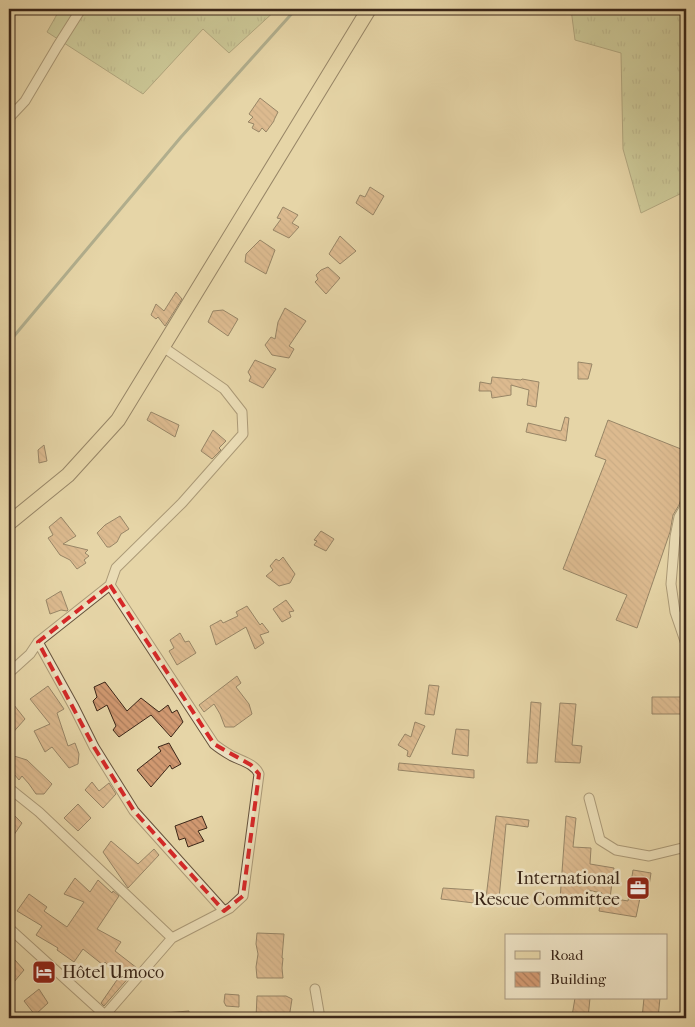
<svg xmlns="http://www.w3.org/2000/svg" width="695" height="1027" font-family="'IM FELL French Canon',serif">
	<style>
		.grass { fill: url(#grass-tufts); stroke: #767251 }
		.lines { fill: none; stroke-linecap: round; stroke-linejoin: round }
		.stream { stroke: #717e6d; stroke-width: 3 }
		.building { fill: url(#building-back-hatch); stroke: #3a2618 }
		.street-casing { stroke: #65523c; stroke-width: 11 }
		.primary-casing { stroke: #3a2618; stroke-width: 16 }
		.street { stroke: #efe4c6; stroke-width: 9 }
		.primary { stroke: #e6d5a7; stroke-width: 14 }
		.marked { fill: none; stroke: #d62828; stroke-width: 4; stroke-dasharray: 10 6; stroke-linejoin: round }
		.labels { text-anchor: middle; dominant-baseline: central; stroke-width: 5; stroke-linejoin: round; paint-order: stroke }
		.poi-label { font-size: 18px; fill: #3a2618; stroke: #efe4c6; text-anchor: end }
	</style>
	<defs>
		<pattern id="grass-tufts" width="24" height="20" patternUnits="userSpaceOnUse" patternTransform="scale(1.25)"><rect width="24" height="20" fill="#b1be8a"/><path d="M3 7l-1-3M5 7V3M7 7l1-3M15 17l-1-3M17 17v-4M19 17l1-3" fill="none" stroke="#919a70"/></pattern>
		<pattern id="building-back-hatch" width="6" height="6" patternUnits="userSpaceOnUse" patternTransform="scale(1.25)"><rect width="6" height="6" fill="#d19971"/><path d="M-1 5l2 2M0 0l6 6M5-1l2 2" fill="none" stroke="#ab7d5c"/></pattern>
	</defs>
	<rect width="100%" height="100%" fill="#e6d5a7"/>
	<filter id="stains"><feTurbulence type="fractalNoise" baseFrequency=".004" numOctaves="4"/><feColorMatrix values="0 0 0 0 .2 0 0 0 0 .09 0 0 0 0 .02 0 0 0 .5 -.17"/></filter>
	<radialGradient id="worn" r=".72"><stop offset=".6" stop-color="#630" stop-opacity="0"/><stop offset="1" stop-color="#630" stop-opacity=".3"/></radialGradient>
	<path class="grass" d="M60,9H277L229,53L203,29L143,94L47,32Z
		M571,9H686V191L641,213L623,149L621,53L575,40Z"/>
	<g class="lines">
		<path class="stream" d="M9,342L181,137L296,9"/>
	</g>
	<path class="building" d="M260,98L278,112L274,120V121L266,132L262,128L259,132L252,128L254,124L248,122L253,117L249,114Z
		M370,187L384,196L373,215L356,203L360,195L365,197Z
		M283,207L298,215L292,223L299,227L289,238L273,230L281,219L277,218Z
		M340,236L356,251L340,264L329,254Z
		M260,240L275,250L266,274L245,262L246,254Z
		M328,267L340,278L326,294L315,282L318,279L316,275L321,270Z
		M176,292L182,299L165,326L158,317L156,319L151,315L156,304L164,311Z
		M285,308L306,321L289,346L294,349L289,358L272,355L265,345L271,337L275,339L278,322Z
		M223,310L238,319L228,336L208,322L213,311Z
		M255,360L276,369L263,388L249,381L251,377L248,372Z
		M578,362L592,364L588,379H578Z
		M492,377L521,380L522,379L539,382L536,407L527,405L529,390L511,385V395L492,398L491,391H479L480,382L491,384Z
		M151,412L179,425L175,437L147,420Z
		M565,417L569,418L566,441L526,432L528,423L561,431Z
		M608,420L686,451V483L679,505L673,515L670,532L637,628L616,620L627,595L563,569L606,460L595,456Z
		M213,430L226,441L219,448L221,450L212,459L201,451Z
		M44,445L47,461L39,463L38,450Z
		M120,516L129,529L121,534L117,542L110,547H107L97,533L105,525Z
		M61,517L76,536L63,544L88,550L85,553L89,556L84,560L86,563L77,569L70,560L60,555L48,538L53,535L49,527Z
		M321,531L334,539L326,551L314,545L317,541L314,540Z
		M283,557L295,574L290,583L279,586L266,576L273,570L270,566L276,559L279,561Z
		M61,591L68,610L67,611L61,610L50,614L46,600Z
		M286,600L294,611L289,612L291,617L282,622L273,609Z
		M247,606L260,625L262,623L269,632L260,635L264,643L255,649L246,627L216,645L210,626L221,620L223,623L238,616L236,612Z
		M180,633L185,642L189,641L196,653L177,665L169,651L174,648L170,640Z
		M237,676L241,683L236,687L249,704L252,714L234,727H225L220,714L214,704L204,712L199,705Z
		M105,682L127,711L141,698L159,712L168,705L172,713L177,710L183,722L171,737L151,715L119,737L113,730L116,726L107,705L97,711L93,701L97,697L94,687Z
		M429,685L439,686L434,715L425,714Z
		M48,686L64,709L57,713L68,746L75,743L79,754L78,764L69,768L52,747L45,752L34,731L50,724L30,699Z
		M652,697H682V714H652Z
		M531,702L541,703L537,763H527Z
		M560,703L576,704L572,745L582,746L580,763L555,762Z
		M14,705L25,719L9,737V707Z
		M415,722L425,726L410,757L407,756L408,751L398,745L405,734L411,737Z
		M456,729L469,730L468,756L452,754Z
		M169,743L181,764L172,769L170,765L151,787L137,770L161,751L158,747Z
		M14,756L27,760L52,784L44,794H36L29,784L22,776L19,780L9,768V762Z
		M399,763L474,770V778L398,770Z
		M92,782L99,791L109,783L116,794L103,808L85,790Z
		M78,804L91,818L78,831L64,818Z
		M9,810L22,823L9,842Z
		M202,816L207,828L198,831L204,841L188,847L185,838L179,840L175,826Z
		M496,816L529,820L528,827L506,824L499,899L486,898Z
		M566,816L576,818L573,847L591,848L590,864L614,868L610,898L628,901L633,870L651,873L647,899L640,898L636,917L599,911L602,893L587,890L585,902L560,900Z
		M111,841L138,864L154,849L159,855L128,888L103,852Z
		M75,878L90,892L98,880L112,893L113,891L119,896L97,929L121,942L115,951L137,968L104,1006L101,1003L119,977L105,962L103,965L83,949L74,962L57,950L58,948L36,935L42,926L17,911L29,894L47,907L44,911L67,927L84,902L64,894Z
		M443,888L474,890V903L441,899Z
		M257,933L284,934L282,958H283L282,968L283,978H257L256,967L258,954L256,944Z
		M15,960L24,970L9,988V970Z
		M39,989L48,1003L35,1015L24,1001Z
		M225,994L239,995V1007L226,1006L224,1002Z
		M257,996H286L292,999L289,1018H256Z
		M575,998H590L588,1018L572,1016Z
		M644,998H660L658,1018H642Z
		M189,1011V1018H165L164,1013Z"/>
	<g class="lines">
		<g class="street-casing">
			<path id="street" d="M9,118L25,101L57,47L81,9
				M686,505L679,517L675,537L671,584L675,612L686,644
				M38,642L74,707L94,747L134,811L224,911
				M9,673L30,654L38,642L110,585L116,568L182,503L243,434L242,412L224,389L163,347
				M9,788L39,812L172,938
				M589,798L600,840L616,850L649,856L682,848L686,849
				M9,928L105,1015
				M315,989L320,1018
				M104,1018L105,1015L172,938L230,908L243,896L259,774C255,764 242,761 232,756C225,752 220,749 214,744L110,585
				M685,1018L686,1006"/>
		</g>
		<g class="primary-casing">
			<path id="primary" d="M9,523L68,475L118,420L369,9"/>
		</g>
		<use href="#street" class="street"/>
		<use href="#primary" class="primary"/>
	</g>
	<path d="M0 0H695V1027H0ZM110,585L214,744L251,765L259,774L243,896L224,911L134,811L94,747L38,642Z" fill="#e6d5a7" fill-opacity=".55" fill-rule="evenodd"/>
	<path class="marked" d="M110,585L214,744L251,765L259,774L243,896L224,911L134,811L94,747L38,642Z"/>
	<defs>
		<g id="office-square" transform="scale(1.25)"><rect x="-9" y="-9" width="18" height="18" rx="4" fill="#8f2418" stroke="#efe4c6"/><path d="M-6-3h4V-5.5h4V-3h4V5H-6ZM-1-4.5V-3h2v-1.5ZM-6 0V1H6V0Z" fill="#fff"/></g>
		<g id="hotel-square" transform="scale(1.25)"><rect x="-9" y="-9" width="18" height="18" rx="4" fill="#8f2418" stroke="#efe4c6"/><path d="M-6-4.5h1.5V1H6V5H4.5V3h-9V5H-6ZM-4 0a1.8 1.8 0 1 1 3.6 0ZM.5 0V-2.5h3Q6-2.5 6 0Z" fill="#fff"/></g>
	</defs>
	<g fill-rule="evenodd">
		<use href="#office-square" x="638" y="888"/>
		<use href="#hotel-square" x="44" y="972"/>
	</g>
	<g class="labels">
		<g class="poi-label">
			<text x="620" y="878">International<tspan x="620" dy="21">Rescue Committee</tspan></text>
			<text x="62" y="972" text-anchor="start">Hôtel Umoco</text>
		</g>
	</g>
	<rect width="695" height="1027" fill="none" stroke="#e6d5a7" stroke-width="30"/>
	<rect x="10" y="10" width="675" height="1007" fill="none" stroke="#3a2618" stroke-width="2.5"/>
	<rect x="15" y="15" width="665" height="997" fill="none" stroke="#3a2618"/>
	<rect x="505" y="934" width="162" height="65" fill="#efe4c6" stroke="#a79880"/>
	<rect x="515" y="951" width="25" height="8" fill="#e6d5a7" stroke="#a79880"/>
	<text x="550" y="960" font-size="15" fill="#3a2618">Road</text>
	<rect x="515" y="972" width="25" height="15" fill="url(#building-back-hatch)" stroke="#a79880"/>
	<text x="550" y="984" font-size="15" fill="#3a2618">Building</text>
	<rect width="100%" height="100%" filter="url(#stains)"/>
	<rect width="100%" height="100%" fill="url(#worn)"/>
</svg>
